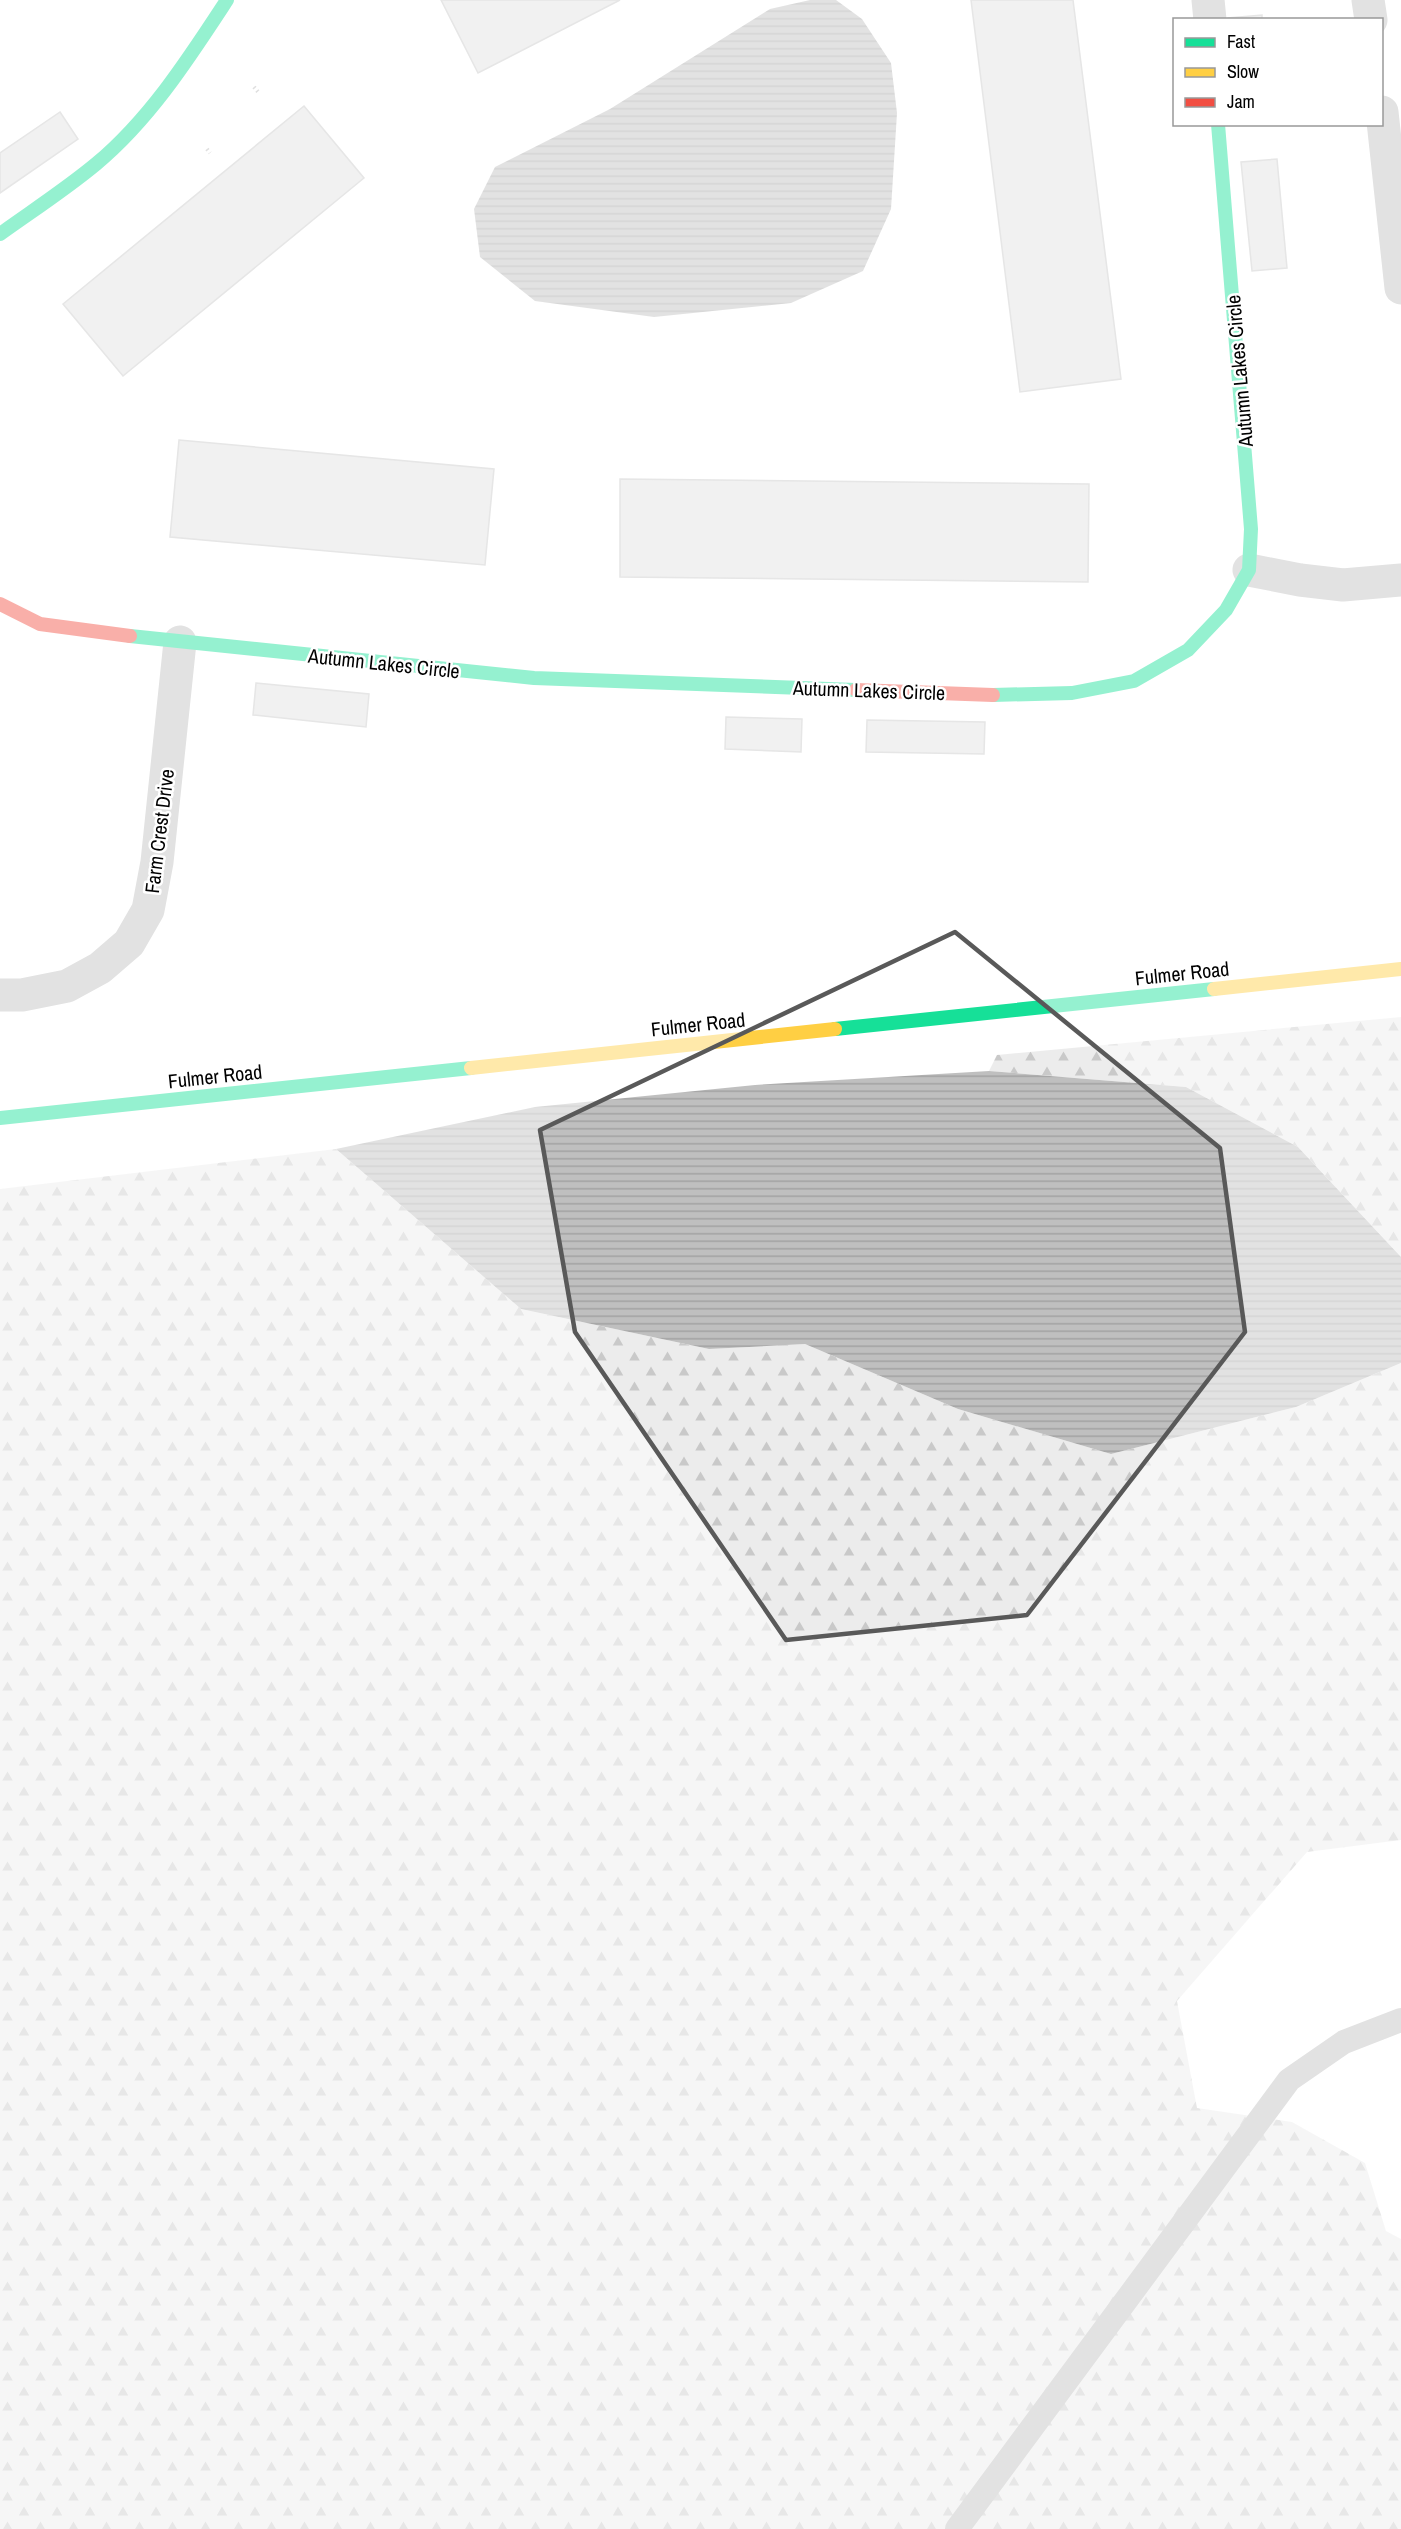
<svg xmlns="http://www.w3.org/2000/svg" width="1401" height="2529" font-family="'Archivo Narrow',sans-serif">
	<style>
		.forest { fill: url(#forest-firs) }
		.water { fill: url(#water-rules) }
		.building { fill: #dfdfdf; stroke: #c7c7c7; stroke-width: 1.5 }
		.lines { fill: none; stroke-linecap: round; stroke-linejoin: round }
		.path { stroke: #b9b9b9; stroke-width: 4; stroke-dasharray: 1.5 3; stroke-linecap: butt }
		.lane { stroke: #bebebe; stroke-width: 24 }
		.street { stroke: #bebebe; stroke-width: 33 }
		.fast { stroke: #16e098; stroke-width: 14 }
		.slow { stroke: #ffcf43; stroke-width: 14 }
		.jam { stroke: #f24e42; stroke-width: 14 }
		.marked { fill: none; stroke: #595959; stroke-width: 4.5; stroke-linejoin: round }
		.labels { text-anchor: middle; dominant-baseline: central; stroke-width: 5; stroke-linejoin: round; paint-order: stroke }
		.street-label { font-size: 20px; fill: #000; stroke: #fff }
	</style>
	<defs>
		<pattern id="forest-firs" width="22" height="20" patternUnits="userSpaceOnUse" patternTransform="scale(1.5)"><rect width="22" height="20" fill="#ececec"/><path d="M5 1l3.5 6h-7zM16 11l3.5 6h-7z" fill="#c9c9c9"/></pattern>
		<pattern id="water-rules" width="6" height="5" patternUnits="userSpaceOnUse" patternTransform="scale(1.5)"><rect width="6" height="5" fill="#bfbfbf"/><path d="M0 2.5h6" fill="none" stroke="#a2a2a2"/></pattern>
	</defs>
	<rect width="100%" height="100%" fill="#fff"/>
	<path class="forest" d="M1401,1017V1257L1298,1147L1186,1087L989,1071L997,1055Z
		M336,1149L521,1309L709,1349L805,1344L958,1409L1111,1454L1296,1407L1401,1363V1840L1307,1852L1177,2001L1197,2108L1292,2122L1365,2163L1386,2231L1401,2239V2529H0V1189Z"/>
	<path class="water" d="M810,0H836L862,19L891,63L897,113L891,209L863,271L791,303L654,317L535,301L480,257L474,209L495,167L610,109L770,9Z
		M989,1071L1186,1087L1298,1147L1401,1257V1363L1296,1407L1111,1454L958,1409L805,1344L709,1349L521,1309L336,1149L535,1107L755,1085Z"/>
	<path class="building" d="M441,0H620L478,73Z
		M971,0H1073L1121,379L1020,392Z
		M1262,15V20H1228V18Z
		M304,106L364,178L123,376L63,304Z
		M60,112L78,139L0,193V153Z
		M1277,159L1287,268L1252,271L1241,162Z
		M179,440L494,469L485,565L170,537Z
		M620,479L1089,484L1088,582L620,577Z
		M256,683L369,694L366,727L253,715Z
		M726,717L802,719L801,752L725,749Z
		M867,720L985,722L984,754L866,752Z"/>
	<g class="lines">
		<path class="path" d="M254,87L259,93
			M207,149L210,153"/>
		<path class="lane" d="M957,2529L1289,2080L1344,2042L1401,2020"/>
		<path class="street" d="M1208,0L1210,20
			M1368,0L1371,20
			M1382,112L1401,288
			M1249,570L1300,580L1343,585L1401,580
			M0,995H22L67,986L100,968L129,943L148,910L157,862L180,642"/>
		<path class="fast" d="M0,234C32,211 66,189 96,164C150,119 189,58 227,0
			M130,636L534,678L856,690
			M993,695L1072,693L1134,681L1188,650L1226,610L1249,570L1251,529L1218,124
			M835,1029L1214,989
			M0,1118L471,1068"/>
		<path class="slow" d="M1214,989L1401,969
			M471,1068L835,1029"/>
		<path class="jam" d="M0,604L40,624L130,636
			M856,690L993,695"/>
	</g>
	<path d="M0 0H1401V2529H0ZM955,932L1220,1148L1245,1332L1027,1615L786,1640L575,1332L540,1130Z" fill="#fff" fill-opacity=".55" fill-rule="evenodd"/>
	<path class="marked" d="M955,932L1220,1148L1245,1332L1027,1615L786,1640L575,1332L540,1130Z"/>
	<g class="labels">
		<g class="street-label">
			<text transform="translate(1239 371) rotate(-95)">Autumn Lakes Circle</text>
			<text transform="translate(384 663) rotate(6)">Autumn Lakes Circle</text>
			<text transform="translate(869 690) rotate(2)">Autumn Lakes Circle</text>
			<text transform="translate(159 831) rotate(-83)">Farm Crest Drive</text>
			<text transform="translate(1182 973) rotate(-6)">Fulmer Road</text>
			<text transform="translate(698 1024) rotate(-6)">Fulmer Road</text>
			<text transform="translate(215 1076) rotate(-6)">Fulmer Road</text>
		</g>
	</g>
	<rect x="1173" y="18" width="210" height="108" fill="#ffffff" stroke="#999999" stroke-width="1.5"/>
	<rect x="1185" y="38" width="30" height="9" fill="#16e098" stroke="#999999" stroke-width="1.5"/>
	<text x="1227" y="48" font-size="18" fill="#000000">Fast</text>
	<rect x="1185" y="68" width="30" height="9" fill="#ffcf43" stroke="#999999" stroke-width="1.5"/>
	<text x="1227" y="78" font-size="18" fill="#000000">Slow</text>
	<rect x="1185" y="98" width="30" height="9" fill="#f24e42" stroke="#999999" stroke-width="1.5"/>
	<text x="1227" y="108" font-size="18" fill="#000000">Jam</text>
</svg>
